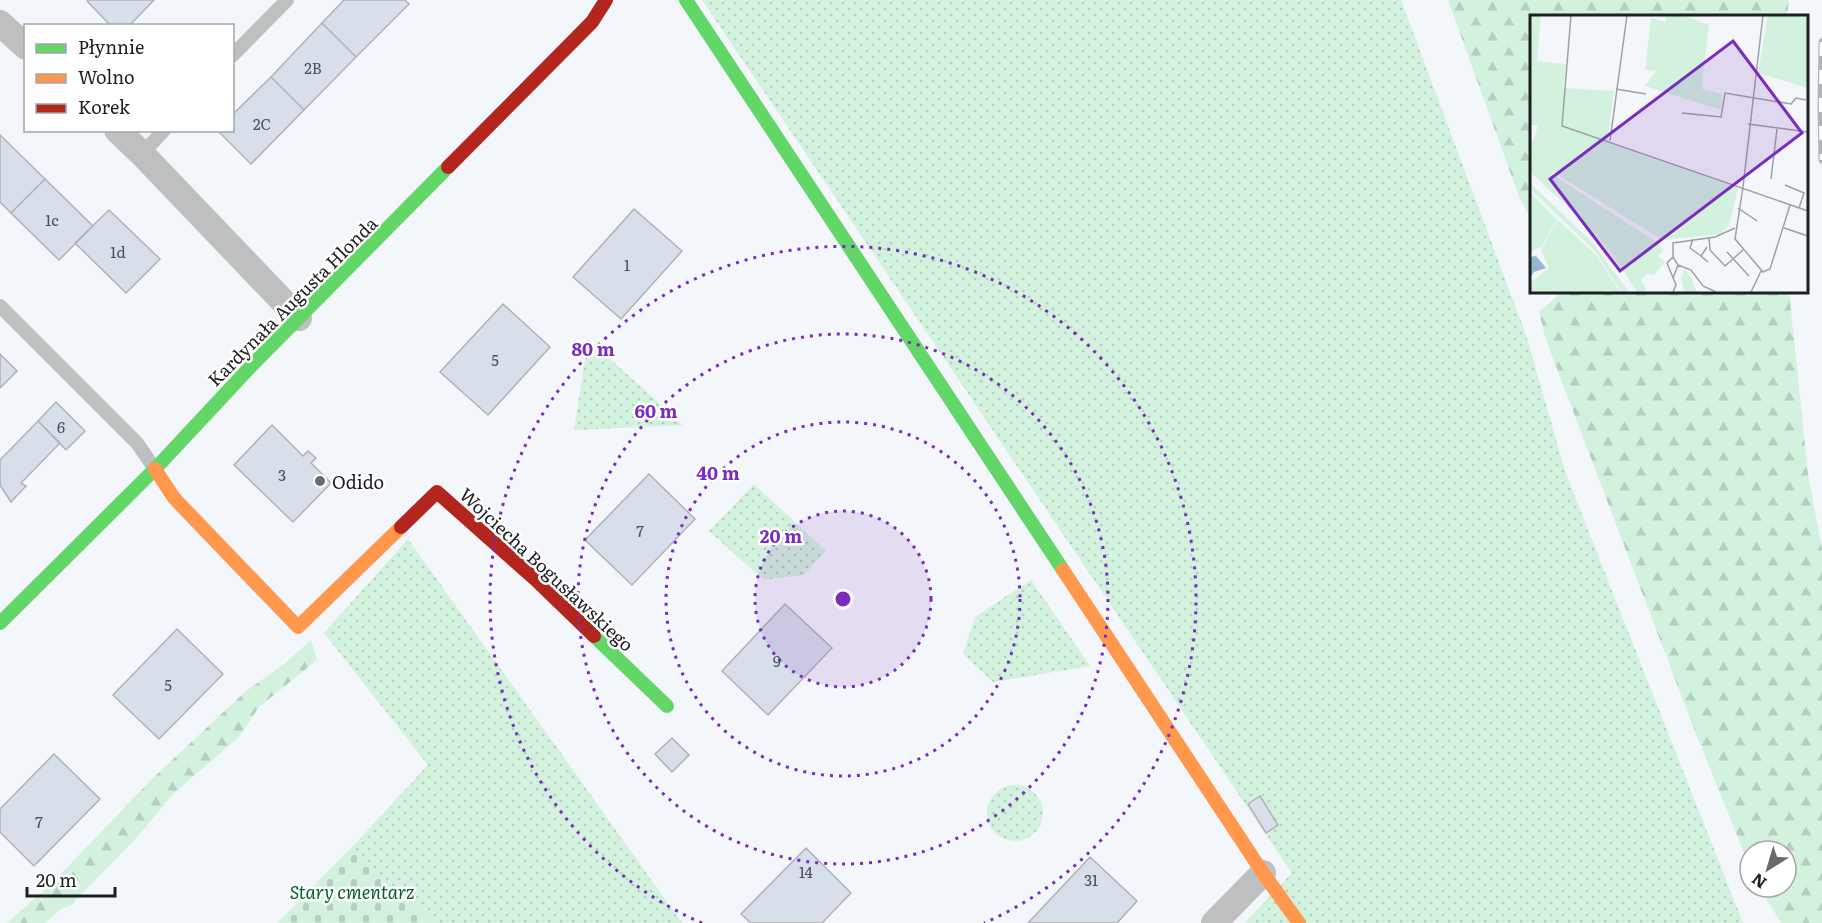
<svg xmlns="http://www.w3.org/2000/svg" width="1822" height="923" font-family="Literata,serif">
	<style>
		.forest { fill: url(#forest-firs) }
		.cemetery { fill: url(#cemetery-stones) }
		.park { fill: url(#park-dots) }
		.building { fill: #d7dfea; stroke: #b0b2b5; stroke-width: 1.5 }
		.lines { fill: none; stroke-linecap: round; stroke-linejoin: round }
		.lane { stroke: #bec0bf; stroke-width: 14 }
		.street { stroke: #bec0bf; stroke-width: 26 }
		.fast { stroke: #63d668; stroke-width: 14 }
		.slow { stroke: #ff974d; stroke-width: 14 }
		.jam { stroke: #b3261e; stroke-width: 14 }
		.rail-casing { stroke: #b2b4b4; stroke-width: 7 }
		.rail { stroke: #fff; stroke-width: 4.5; stroke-dasharray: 14; stroke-linecap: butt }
		.ring { fill: none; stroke: #7b2cbf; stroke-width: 3; stroke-dasharray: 3 6 }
		.poi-dot { fill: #696a6e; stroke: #fff; stroke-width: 2 }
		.labels { text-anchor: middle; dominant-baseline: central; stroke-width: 5; stroke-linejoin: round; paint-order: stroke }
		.number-label { font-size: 15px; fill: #4c4f54 }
		.street-label { font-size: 18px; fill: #1e1f22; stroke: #fff }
		.poi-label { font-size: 18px; fill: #1e1f22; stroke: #fff; text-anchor: start }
		.park-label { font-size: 18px; font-style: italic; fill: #026030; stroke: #fff }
		.inset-road { fill: none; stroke: #9ea0a4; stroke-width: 1.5 }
		.view { fill: #7b2cbf; fill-opacity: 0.15; stroke: #7b2cbf; stroke-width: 3 }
		.inset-edge { fill: none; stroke: #1e1f22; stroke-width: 3 }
		.centre { fill: #7b2cbf; stroke: #fff; stroke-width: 3 }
		.ring-label { font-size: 18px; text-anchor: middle; font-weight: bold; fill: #7b2cbf; stroke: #fff; stroke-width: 5; stroke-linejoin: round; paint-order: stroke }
	</style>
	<defs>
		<pattern id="forest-firs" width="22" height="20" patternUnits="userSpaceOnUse" patternTransform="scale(1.5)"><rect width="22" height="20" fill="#d2f2dd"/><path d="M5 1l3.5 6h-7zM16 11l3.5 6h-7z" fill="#b4cfbd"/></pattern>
		<pattern id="cemetery-stones" width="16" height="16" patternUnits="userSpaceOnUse" patternTransform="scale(1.5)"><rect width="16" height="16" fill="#d2f2dd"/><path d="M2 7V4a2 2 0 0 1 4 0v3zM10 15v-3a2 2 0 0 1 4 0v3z" fill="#b4cfbd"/></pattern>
		<pattern id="park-dots" width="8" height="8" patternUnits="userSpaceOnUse" patternTransform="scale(1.5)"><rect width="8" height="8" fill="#d2f2dd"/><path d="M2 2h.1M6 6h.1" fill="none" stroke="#b4cfbd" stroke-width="1.8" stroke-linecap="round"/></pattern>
	</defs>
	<rect width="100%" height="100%" fill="#f3f6fa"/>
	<path class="forest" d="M1448,0H1789L1787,16H1531V219L1520,199Z
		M1563,291H1789L1808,474L1822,549V923H1781L1759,887H1786V851H1750V867L1694,729L1546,340L1539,312Z
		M311,640L317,660L259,707L239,737L174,793L137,837L71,905L61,909L45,923H7L52,883L152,779L246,691L283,665Z"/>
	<path class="cemetery" d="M351,848L434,923H277Z"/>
	<path class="park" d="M702,0H1401L1526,335L1566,474L1743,923H1245L1292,873Z
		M588,339L683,425L574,430Z
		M754,484L826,551L804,575L764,580L709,531Z
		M408,539L682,923H434L351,848L428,765L324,633Z
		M1031,580L1090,666L993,682L963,654L975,617Z
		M987 813a28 28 0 1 1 56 0a28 28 0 1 1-56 0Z"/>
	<path class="building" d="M88,0H154L129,26H111L87,1Z
		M344,0H405L409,4L356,57L322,23Z
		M322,23L356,57L304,110L271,77Z
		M271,77L304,110L251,164L218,131L232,130V115Z
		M0,135L45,179L11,213L0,202Z
		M45,179L93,226L59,260L11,213Z
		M634,209L682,251L621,319L573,277Z
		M109,210L160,259L126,293L75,243Z
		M503,304L550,347L488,415L440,372Z
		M0,354L17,371L0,388Z
		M56,402L85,431L66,450L38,421Z
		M38,421L60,443L21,483L26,486L11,502L0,485V460Z
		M272,425L303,456L308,451L316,458L311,463L331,483L293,522L234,465Z
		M649,474L695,519L632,585L585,540Z
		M785,604L832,648L768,715L722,671Z
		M177,629L223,674L159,739L113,695Z
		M672,738L689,755L672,772L655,754Z
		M54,754L100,799L34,866L0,832V809Z
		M1260,796L1278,825L1266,833L1248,804Z
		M806,848L851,893L822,923H751L741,914Z
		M1090,857L1137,901L1117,923H1028Z"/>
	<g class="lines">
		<path class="lane" d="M232,56L287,0
			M142,154L164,130
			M0,306L137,443L155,469"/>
		<path class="street" d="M0,23L26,47
			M117,130L142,154L299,318
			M1214,923L1263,873"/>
		<path class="fast" d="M686,0L1063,570
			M0,623L155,469L253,364L448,167
			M594,636L667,706"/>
		<path class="slow" d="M155,469L174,498L298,627L401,527
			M1063,570L1263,873L1299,923"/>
		<path class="jam" d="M448,167L592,22L606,0
			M401,527L437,492L535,579L594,636"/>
		<g class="rail-casing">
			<path id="rail" d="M1822,42L1821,106L1822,160"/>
		</g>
		<use href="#rail" class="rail"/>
	</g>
	<circle cx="843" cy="599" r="88" fill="#7b2cbf" fill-opacity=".12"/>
	<g class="ring">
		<circle cx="843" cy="599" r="88"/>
		<circle cx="843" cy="599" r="177"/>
		<circle cx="843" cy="599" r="265"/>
		<path d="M702 923A353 353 0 1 1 984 923"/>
	</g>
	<circle class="poi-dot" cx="320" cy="481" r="6"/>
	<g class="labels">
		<g class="number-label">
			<text x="313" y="67">2B</text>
			<text x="262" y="123">2C</text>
			<text x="52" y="219">1c</text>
			<text x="118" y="251">1d</text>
			<text x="627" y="264">1</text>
			<text x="495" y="359">5</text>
			<text x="61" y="426">6</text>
			<text x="282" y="474">3</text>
			<text x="640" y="530">7</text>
			<text x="777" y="660">9</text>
			<text x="168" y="684">5</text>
			<text x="39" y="821">7</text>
			<text x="806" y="871">14</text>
			<text x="1091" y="879">31</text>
		</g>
		<g class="street-label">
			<text transform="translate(292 301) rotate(-45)">Kardynała Augusta Hlonda</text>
			<text transform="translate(547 569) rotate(43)">Wojciecha Bogusławskiego</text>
		</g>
		<g class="poi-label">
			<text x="332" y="481">Odido</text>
		</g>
		<g class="park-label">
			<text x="352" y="891">Stary cmentarz</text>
		</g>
	</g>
	<g transform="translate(1530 15)">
		<rect width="278" height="278" fill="#f3f6fa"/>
		<path d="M27,205L12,231L0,237V222L16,218Z" fill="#d2f2dd"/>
		<path d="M0,126L11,127L12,150L22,154L23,160L128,228L133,236L128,241L135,247L124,260L117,259L111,265L116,274L114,277H107L83,240L55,208L0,157ZM0,168L62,227L99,277H91L65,236L0,174ZM0,177L27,205L16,218L0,222ZM28,205L66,240L90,277H0V268L19,253L11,235ZM155,254L161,262L167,277H154L151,263Z" fill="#d2f2dd"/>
		<path d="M137,0H152L179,10L173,60L115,55L121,3L135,7Z" fill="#d2f2dd"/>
		<path d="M0,0H11L7,46L36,49L33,73L84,76L77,128L208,173L199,211L190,219L132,225L12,150L11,127H3L8,110H0ZM238,0H277V73L228,58ZM126,56L173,60L172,74L192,79L191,95L115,71Z" fill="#d2f2dd"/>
		<path d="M6,241L16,253L4,257L0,263V242Z" fill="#92b8d5"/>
		<path class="inset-road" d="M41,0L32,111L278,196M86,74L116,79M152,98L191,102L195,78L261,89L266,83L276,85M218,109L278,117M80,126L97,0M241,164L247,114M255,170L274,178L269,193M213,172L233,0M213,172L205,224L233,257L240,254L260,190M208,193L227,206M254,213L278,221M179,223L180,235L195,251L213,235M163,224L160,233L171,241M177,232L171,241L178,247M197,237L219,261M148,250L161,255L173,271L186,277M143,263L148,250L143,242M143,277L146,270L137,248L143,242V228L185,222L205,213M221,277L231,256"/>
		<path class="view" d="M203,26L272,118L90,256L20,164Z"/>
		<rect width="278" height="278" class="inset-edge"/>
	</g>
	<circle cx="843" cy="599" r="9" class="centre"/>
	<g class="ring-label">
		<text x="593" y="356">80 m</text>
		<text x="656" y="418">60 m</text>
		<text x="718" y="480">40 m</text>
		<text x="781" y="543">20 m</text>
	</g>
	<rect x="24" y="24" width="210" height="108" fill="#ffffff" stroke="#a5a5a7" stroke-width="1.5"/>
	<rect x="36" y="44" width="30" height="9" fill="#63d668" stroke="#a5a5a7" stroke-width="1.5"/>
	<text x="78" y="54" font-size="18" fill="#1e1f22">Płynnie</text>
	<rect x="36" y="74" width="30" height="9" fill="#ff974d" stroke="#a5a5a7" stroke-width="1.5"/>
	<text x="78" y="84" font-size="18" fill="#1e1f22">Wolno</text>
	<rect x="36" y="104" width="30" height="9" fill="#b3261e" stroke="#a5a5a7" stroke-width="1.5"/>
	<text x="78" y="114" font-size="18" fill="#1e1f22">Korek</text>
	<g transform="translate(1768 869) rotate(217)"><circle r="28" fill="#ffffff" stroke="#a5a5a7" stroke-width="1.5"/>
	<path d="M0-4.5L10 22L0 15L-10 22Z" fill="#696a6e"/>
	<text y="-9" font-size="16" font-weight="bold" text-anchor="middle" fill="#1e1f22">N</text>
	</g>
	<path d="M27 887v9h88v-9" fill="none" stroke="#1e1f22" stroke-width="3"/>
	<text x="36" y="887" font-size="18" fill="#1e1f22" stroke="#ffffff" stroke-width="4.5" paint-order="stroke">20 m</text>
</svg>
